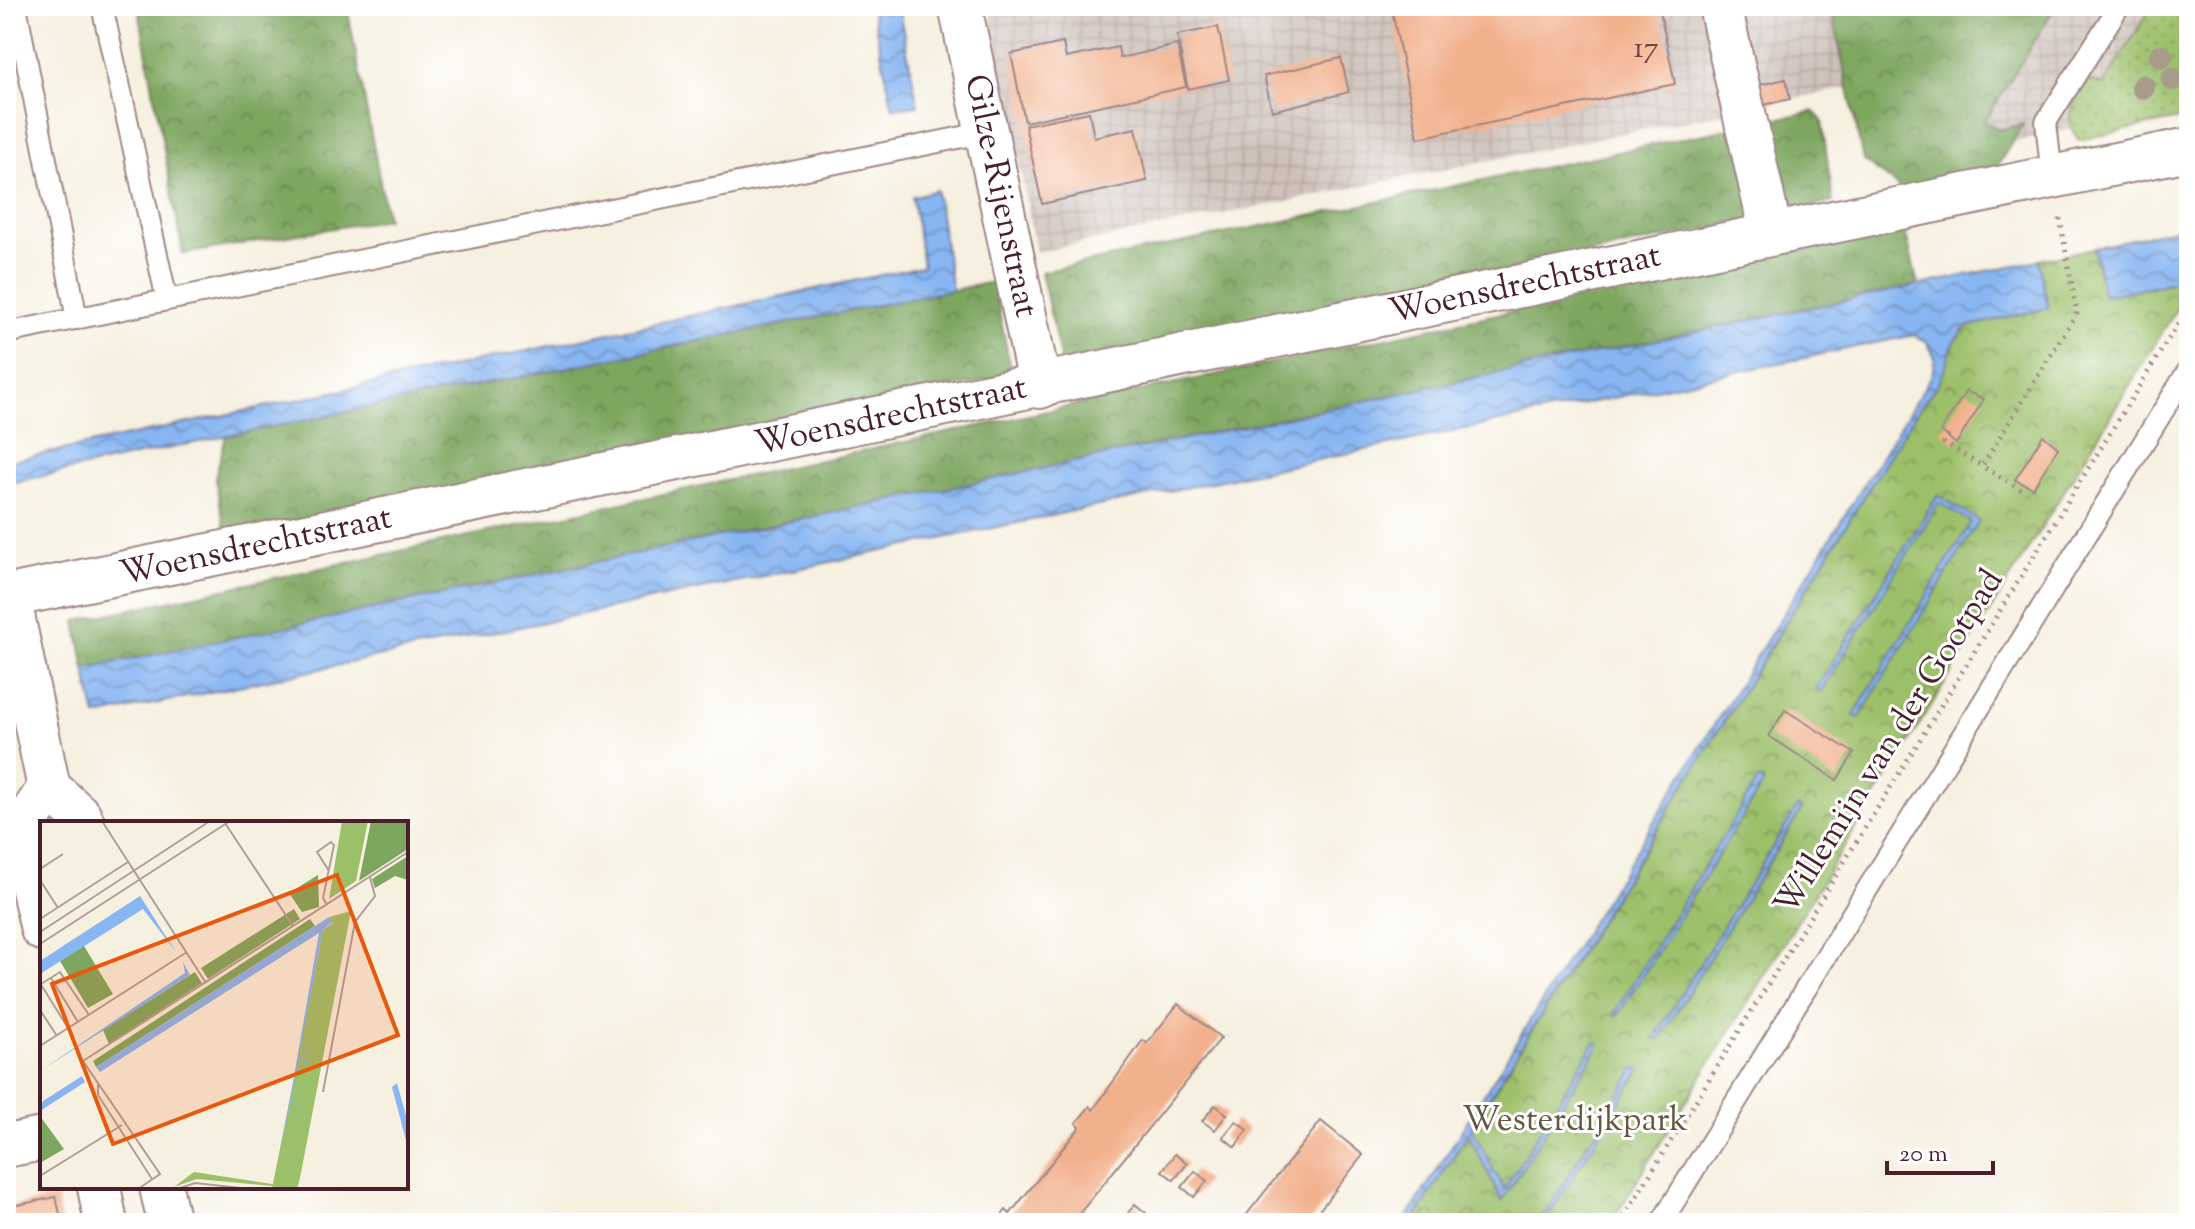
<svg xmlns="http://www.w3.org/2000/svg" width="2195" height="1229" font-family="'Sorts Mill Goudy',serif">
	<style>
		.industrial { fill: url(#industrial-grid) }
		.grass { fill: url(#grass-dots); stroke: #73704a; stroke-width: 2 }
		.forest { fill: url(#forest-crowns); stroke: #646244; stroke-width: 2 }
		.park { fill: url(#park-crowns); stroke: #73704a; stroke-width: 2 }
		.water { fill: url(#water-waves); stroke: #686a8e; stroke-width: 2 }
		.building { fill: #f2b18d }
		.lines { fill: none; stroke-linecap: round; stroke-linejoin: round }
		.lane-casing { stroke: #a08886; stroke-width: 24 }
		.street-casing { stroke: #a08886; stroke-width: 46 }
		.path { stroke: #a08886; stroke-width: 5; stroke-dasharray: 2 6; stroke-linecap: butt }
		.lane { stroke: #fff; stroke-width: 20 }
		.street { stroke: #fff; stroke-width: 42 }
		.tree { fill: #a79c89 }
		.labels { text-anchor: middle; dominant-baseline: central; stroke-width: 6; stroke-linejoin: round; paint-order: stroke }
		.number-label { font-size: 30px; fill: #744444 }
		.street-label { font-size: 34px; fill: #4a1f2b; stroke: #fff }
		.park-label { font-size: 34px; fill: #675741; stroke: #fff }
		.inset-road { fill: none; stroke: #b19c98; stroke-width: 2 }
		.view { fill: #e8590c; fill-opacity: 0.15; stroke: #e8590c; stroke-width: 4 }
		.inset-edge { fill: none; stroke: #4a1f2b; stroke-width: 4 }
	</style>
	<defs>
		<pattern id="industrial-grid" width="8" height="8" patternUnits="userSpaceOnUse" patternTransform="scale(2)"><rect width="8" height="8" fill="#cfc1ba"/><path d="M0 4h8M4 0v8" fill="none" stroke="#b3a5a0"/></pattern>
		<pattern id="grass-dots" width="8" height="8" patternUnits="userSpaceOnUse" patternTransform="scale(2)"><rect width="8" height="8" fill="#9cc06a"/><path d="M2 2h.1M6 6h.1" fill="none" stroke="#819b57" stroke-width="1.8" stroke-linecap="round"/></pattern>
		<pattern id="forest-crowns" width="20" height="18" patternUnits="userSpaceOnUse" patternTransform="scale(2)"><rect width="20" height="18" fill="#7da65e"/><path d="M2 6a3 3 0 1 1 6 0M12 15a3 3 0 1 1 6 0" fill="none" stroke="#68874e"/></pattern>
		<pattern id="park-crowns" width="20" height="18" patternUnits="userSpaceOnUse" patternTransform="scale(2)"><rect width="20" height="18" fill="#9cc06a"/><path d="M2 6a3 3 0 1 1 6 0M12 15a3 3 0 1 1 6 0" fill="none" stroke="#819b57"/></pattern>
		<pattern id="water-waves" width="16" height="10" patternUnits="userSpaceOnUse" patternTransform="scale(2)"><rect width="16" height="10" fill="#87b6f2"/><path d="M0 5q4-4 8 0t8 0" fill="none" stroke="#7093c4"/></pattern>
	</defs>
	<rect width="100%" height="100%" fill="#fff"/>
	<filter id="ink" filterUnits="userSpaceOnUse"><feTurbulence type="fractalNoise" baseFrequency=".0125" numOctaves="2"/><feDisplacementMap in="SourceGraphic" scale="16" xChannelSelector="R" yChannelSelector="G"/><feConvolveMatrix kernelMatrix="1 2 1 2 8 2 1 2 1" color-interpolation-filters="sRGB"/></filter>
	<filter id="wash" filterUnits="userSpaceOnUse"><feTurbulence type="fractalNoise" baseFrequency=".006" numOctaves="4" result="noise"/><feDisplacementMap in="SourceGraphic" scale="32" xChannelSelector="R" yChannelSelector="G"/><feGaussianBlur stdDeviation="1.8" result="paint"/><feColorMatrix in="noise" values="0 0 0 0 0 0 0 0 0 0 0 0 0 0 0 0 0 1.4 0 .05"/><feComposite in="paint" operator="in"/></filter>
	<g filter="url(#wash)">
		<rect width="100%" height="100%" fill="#f6f0e0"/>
		<path class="industrial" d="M989,6H2152L2104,85L2126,114L1924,166L1912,75L1036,252Z"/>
		<path class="grass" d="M2152,6H2189V117L2079,140C2060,120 2076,99 2088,80L2104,85Z"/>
		<path class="forest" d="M138,6H347L387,219L183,254Z
			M1831,6H2056L1985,121L1998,130L2023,124L1996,168L1901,189L1863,160Z
			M1814,111L1822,121L1833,202L1062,366L1041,272Z
			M1904,226L1918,285L85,669L76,621Z
			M993,282L1012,375L228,544L215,478L226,436Z"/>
		<path class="park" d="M2094,248L2104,296L2189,279V289L1611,1223H1412L1920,407L1940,381L1955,340L1966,327L2047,308L2039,260Z"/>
		<path class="water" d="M871,6H898L918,105L893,108Z
			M936,190L952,290L226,436L6,484V462L923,266L912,197Z
			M2182,227L2189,230V264L2177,281L2104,296L2094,248Z
			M2039,260L2048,308L1966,327L1955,340L1940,381L1920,407L1471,1127L1504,1189L1595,1042L1600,1044L1502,1201L1468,1133L1412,1223H1404L1932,375L1935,358L1927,342L1915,335L1880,342L96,716L85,669Z
			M1938,495L1979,521L1859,718L1854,715L1971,522L1939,503L1821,692L1816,689Z
			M1758,780H1763V784L1618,1015L1614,1013Z
			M1798,806L1802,809L1659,1040L1654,1038Z
			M1636,1067L1640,1070L1544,1223H1539Z"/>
		<g id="blocks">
			<path class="building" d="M1391,6H1659L1675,84L1418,138Z
				M1218,27L1229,80L1188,89L1177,35Z
				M1063,43L1066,58L1118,47L1120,58L1177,45L1186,87L1025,122L1011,54Z
				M1341,58L1349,92L1272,111L1264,76Z
				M1786,79L1790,99L1759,106L1755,86Z
				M1089,112L1094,137L1136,128L1147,181L1042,204L1025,125Z
				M1966,391L1984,399L1956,444L1941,431Z
				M2043,435L2058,448L2033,488L2015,480Z
				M1785,710L1854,753L1837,780L1769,736Z
				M1178,1004L1221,1038L1072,1223H996L1006,1210L1010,1214L1080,1127L1076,1123L1090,1106L1093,1110L1143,1040L1147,1043Z
				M1215,1105L1227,1114L1215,1130L1202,1121Z
				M1236,1121L1248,1130L1235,1147L1223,1137Z
				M1321,1121L1363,1155L1341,1183L1309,1223H1240Z
				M1175,1154L1187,1164L1174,1180L1162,1171Z
				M1195,1171L1207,1181L1194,1197L1182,1187Z
				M56,1197L62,1223H16L12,1206Z
				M1135,1204L1147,1214L1140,1223H1125L1122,1221Z"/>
		</g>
	</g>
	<g filter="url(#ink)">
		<use href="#blocks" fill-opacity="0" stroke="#a08886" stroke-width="2"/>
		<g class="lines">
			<g class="lane-casing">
				<path id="lane" d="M16,6L77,319
					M102,6L167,300
					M2052,177L2046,122L2119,6
					M6,333L987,132
					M1661,1223L2189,369"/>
			</g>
			<g class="street-casing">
				<path id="street" d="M960,6L1040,387
					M1720,6L1771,233
					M83,823L80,816L49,788L9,596L2189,149
					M42,929L26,859L25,824L49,788
					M6,1146L42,1139
					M99,1187L106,1223
					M161,1187L169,1223"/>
			</g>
			<path class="path" d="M1948,435L1944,443L1982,466
				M2026,484L2022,490L1982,466L2077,313L2059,214
				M1620,1223L2189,306"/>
			<use href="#lane" class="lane"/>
			<use href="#street" class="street"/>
		</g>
		<g class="tree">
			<circle cx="2161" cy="56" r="12"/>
			<circle cx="2173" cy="79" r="12"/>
			<circle cx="2143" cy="87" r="12"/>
		</g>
	</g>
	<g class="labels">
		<g class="number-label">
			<text x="1646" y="49">17</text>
		</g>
		<g class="street-label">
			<text transform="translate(1000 196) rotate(78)">Gilze-Rijenstraat</text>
			<text transform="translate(1525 285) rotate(-12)">Woensdrechtstraat</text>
			<text transform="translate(891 417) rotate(-12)">Woensdrechtstraat</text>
			<text transform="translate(256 547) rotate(-12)">Woensdrechtstraat</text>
			<text transform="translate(1890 743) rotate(-58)">Willemijn van der Gootpad</text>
		</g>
		<g class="park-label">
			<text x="1575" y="1121">Westerdijkpark</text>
		</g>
	</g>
	<g transform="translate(40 821)">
		<rect width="368" height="368" fill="#f6f0e0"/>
		<path d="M302,0H328L316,60L289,78ZM154,351L213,360L264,368L157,358L134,366Z" fill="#9cc06a"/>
		<path d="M331,0H368V28L319,60ZM368,35V59L355,55L335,67L332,58ZM278,54L279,86L262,91L249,72ZM254,88L260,98L168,158L161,147ZM270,98L275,105L56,246L53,240ZM44,125L73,173L48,187L20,140ZM155,151L162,162L69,223L63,209ZM0,295L24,328L0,342Z" fill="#7da65e"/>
		<path d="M311,90L260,357L257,368H232L283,109L293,102L289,96Z" fill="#9cc06a"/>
		<path d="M100,75L136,131L103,88L0,153V140ZM289,96L293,101L283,109L259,236L266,242L271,219L267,244L259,238L251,278L259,286L254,311L258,286L251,280L239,341L279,112L60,251L56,246ZM143,141L150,154L0,250L145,152ZM42,255L45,261L0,290L3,280ZM357,262L368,302V327L352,266Z" fill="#87b6f2"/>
		<path class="inset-road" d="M62,0L166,162M185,2L253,105M0,48L23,33M0,59L18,87M287,84L283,77L294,24L291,21L277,31L289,50M0,98L88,41M0,111L170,0M0,123L190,0M11,157L38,201M0,162L28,207M1,163L20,151L49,194M0,189L17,215M0,225L147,131M58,263V274L112,358M283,271L315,101L335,75L330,56M0,355L82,304M98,368L120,353L43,240L368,31M137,368L155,362L210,368"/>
		<path class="view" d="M297,54L358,214L73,323L12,163Z"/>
		<rect width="368" height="368" class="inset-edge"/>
	</g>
	<rect width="2195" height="1229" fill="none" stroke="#fff" stroke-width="32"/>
	<path d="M1887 1161v12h106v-12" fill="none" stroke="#4a1f2b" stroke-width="4"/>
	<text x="1899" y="1161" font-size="24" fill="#4a1f2b" stroke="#ffffff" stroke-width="6" paint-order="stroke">20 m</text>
</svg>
